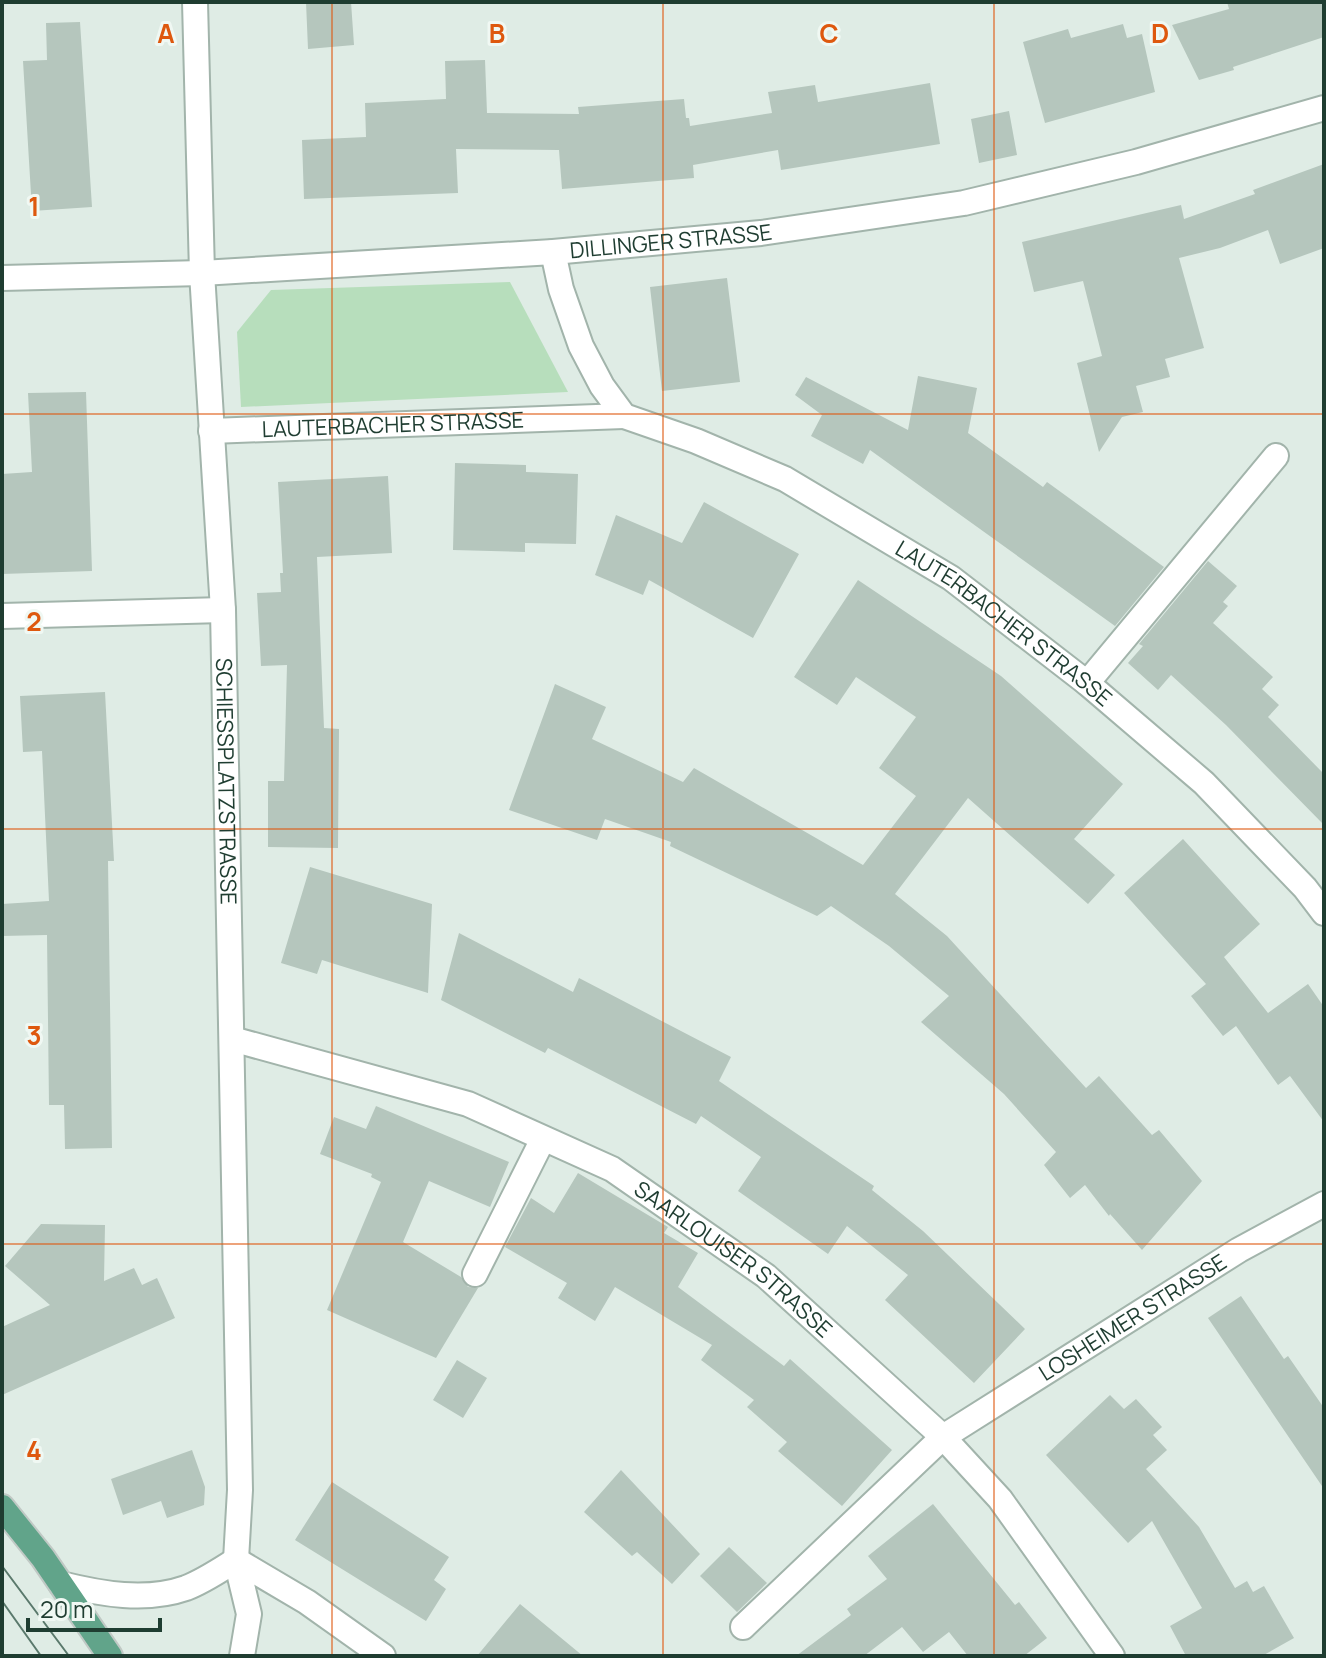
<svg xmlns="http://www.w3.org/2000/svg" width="1326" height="1658" font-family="Manrope,sans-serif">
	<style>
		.green { fill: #b7debc }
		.building { fill: #b5c6bd }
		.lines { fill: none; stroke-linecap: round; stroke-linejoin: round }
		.minor-casing { stroke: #a2b4ab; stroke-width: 28 }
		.major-casing { stroke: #c0c9c5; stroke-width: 28 }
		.minor { stroke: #fff; stroke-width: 24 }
		.major { stroke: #61a48a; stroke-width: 24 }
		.tram { stroke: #5a796c; stroke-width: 2 }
		.grid { fill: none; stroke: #de580e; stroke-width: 2; stroke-opacity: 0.55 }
		.labels { text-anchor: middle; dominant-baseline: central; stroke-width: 6; stroke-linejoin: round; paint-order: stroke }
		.street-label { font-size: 22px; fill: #1f3d31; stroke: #f0f8f3 }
		.grid-label { font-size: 26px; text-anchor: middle; font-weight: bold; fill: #de580e; stroke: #f0f8f3; stroke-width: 6; stroke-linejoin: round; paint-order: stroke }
	</style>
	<rect width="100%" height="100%" fill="#dfece5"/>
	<path class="green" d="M510,282L568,392L241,407L237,332L271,290Z"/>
	<path class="building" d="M306,2H351L354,45L308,49Z
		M1227,2H1324V37L1233,67L1234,70L1199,80L1172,25L1229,9Z
		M80,22L92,207L32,211L23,61L47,60L46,23Z
		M1123,24L1127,38L1142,34L1155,92L1045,123L1023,42L1068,29L1071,38Z
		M485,60L487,113L579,114L578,107L684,99L686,118H689L690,126L772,113L768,92L815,85L818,102L930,83L940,144L781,170L778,150L693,165L694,178L562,189L559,150L456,149L458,193L304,199L302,140L366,137L365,103L446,99L445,61Z
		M1009,111L1017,155L979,163L971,119Z
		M1324,164V248L1280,264L1268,230L1220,248L1179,258L1204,348L1165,359L1170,377L1136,386L1143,412L1122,417L1099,452L1077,363L1102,356L1083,281L1034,292L1022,242L1181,205L1184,219L1255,194L1253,190Z
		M727,278L740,382L662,391L650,287Z
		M918,376L977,388L968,433L1043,487L1047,482L1164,567L1115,626L870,450L863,464L811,436L822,415L795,395L806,377L908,430Z
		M86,392L92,571L2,574V474L32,472L28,393Z
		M455,463L526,465V472L578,474L576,544L525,543V552L453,550Z
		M388,476L392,553L317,557L324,728L339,729L338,848L268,847V781H284L287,665L261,666L257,593L281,592L280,573H283L278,482Z
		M704,502L799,554L753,638L649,580L643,595L595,575L616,515L682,543Z
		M1208,561L1237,586L1223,602L1228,606L1213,623L1273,677L1262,689L1279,705L1268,717L1324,774V825L1226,725L1171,675L1158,690L1128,663L1143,646L1139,644Z
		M858,580L1001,676L1123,784L1074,839L1115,875L1088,904L968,798L895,894L947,936L1086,1088L1099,1076L1152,1135L1159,1130L1202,1181L1142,1250L1110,1214L1109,1216L1085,1185L1070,1198L1044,1165L1056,1152L1004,1094L921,1022L949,996L889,946L831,906L817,916L670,846L671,842L605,819L597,840L509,810L555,684L606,707L592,739L683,782L694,768L863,865L916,796L879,768L916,717L856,677L837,705L794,677Z
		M105,692L114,861H108L112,1148L65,1149L64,1105H49L47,935L2,936V904L49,901L42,751L23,752L20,696Z
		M1183,839L1260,924L1224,957L1268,1013L1308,984L1324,1007V1122L1290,1076L1278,1085L1236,1026L1223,1036L1191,996L1206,984L1124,893Z
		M310,867L432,904L428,993L322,960L317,974L281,963Z
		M459,933L573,992L579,978L731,1057L719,1081L874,1186L872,1190L923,1231L1025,1329L974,1383L885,1300L908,1275L847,1226L828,1254L738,1191L761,1157L701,1116L696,1124L548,1048L545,1053L441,1000Z
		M376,1106L509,1162L490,1207L429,1181L403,1242L461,1277L468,1287L478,1288L436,1358L327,1310L381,1182L371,1177L372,1174L320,1154L334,1117L366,1129Z
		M578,1173L668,1227L664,1233L698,1253L678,1287L784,1366L790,1359L892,1450L842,1506L778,1451L787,1442L747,1407L754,1400L701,1360L712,1345L615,1287L595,1321L558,1298L567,1283L505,1247L531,1198L554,1213Z
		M41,1224L105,1225L104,1281L134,1268L142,1285L157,1278L175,1318L2,1395V1327L50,1305L5,1266Z
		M1241,1296L1284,1359L1288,1356L1324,1408V1489L1208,1318Z
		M457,1360L487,1378L463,1418L433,1400Z
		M1110,1395L1124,1409L1136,1399L1162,1427L1153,1435L1167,1450L1146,1469L1199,1527L1235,1588L1247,1581L1253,1592L1264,1586L1294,1638L1262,1656H1186L1170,1626L1202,1608L1152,1521L1128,1543L1046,1455Z
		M192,1450L205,1487L204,1505L167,1518L161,1501L123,1515L111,1479Z
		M621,1470L700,1554L672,1584L637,1552L632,1556L584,1512Z
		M332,1482L449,1557L434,1580L446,1589L426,1621L295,1540Z
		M933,1504L1015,1605L1019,1602L1047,1638L1024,1656H968L949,1632L923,1652L902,1627L864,1656H796L851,1615L847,1609L887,1579L868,1556Z
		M729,1547L767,1583L737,1612L700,1576Z
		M520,1604L583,1656H477Z"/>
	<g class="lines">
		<g class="minor-casing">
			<g id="minor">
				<path id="s1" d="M195,2L202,273L223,610L240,1490L236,1560L249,1614L242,1656"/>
				<path id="s2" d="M553,252L561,289L581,346L602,386L624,416L696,441L785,479L951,578L1087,683L1204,783L1305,888L1324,913"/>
				<path id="s3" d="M2,278L202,273L553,252L761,233L964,203L1136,162L1324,108"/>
				<path id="s4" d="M211,431L624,416"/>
				<path d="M2,616L223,610"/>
				<path d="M1087,683L1276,456"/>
				<path id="s5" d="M232,1039L468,1104L612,1169L766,1276L943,1437L1000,1499L1112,1656"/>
				<path d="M475,1274L543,1139"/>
				<path d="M236,1560L307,1602L383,1656"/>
				<path d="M61,1584C101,1594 146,1602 186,1588C204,1581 220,1570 236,1560"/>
				<path id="s6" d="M743,1627L943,1437L1239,1250L1324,1204"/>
			</g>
		</g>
		<g class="major-casing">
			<path id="major" d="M2,1507L43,1558L110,1656"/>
		</g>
		<use href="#minor" class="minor"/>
		<use href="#major" class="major"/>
		<path class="tram" d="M2,1566L69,1656
			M2,1601L41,1656"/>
	</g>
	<path class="grid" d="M332,2V1656M663,2V1656M994,2V1656M2,414H1324M2,829H1324M2,1244H1324"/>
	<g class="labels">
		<g class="street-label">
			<text stroke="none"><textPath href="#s3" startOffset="670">DILLINGER STRASSE</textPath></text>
			<text stroke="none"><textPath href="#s4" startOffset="182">LAUTERBACHER STRASSE</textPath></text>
			<text stroke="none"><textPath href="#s2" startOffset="616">LAUTERBACHER STRASSE</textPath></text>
			<text stroke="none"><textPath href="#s1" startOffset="780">SCHIESSPLATZSTRASSE</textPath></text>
			<text stroke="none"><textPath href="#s5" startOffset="554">SAARLOUISER STRASSE</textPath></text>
			<text stroke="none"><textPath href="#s6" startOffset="500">LOSHEIMER STRASSE</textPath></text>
		</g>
	</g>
	<g class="grid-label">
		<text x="166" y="43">A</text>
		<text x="497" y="43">B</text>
		<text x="829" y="43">C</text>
		<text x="1160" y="43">D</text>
		<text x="34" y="216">1</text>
		<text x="34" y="631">2</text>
		<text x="34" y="1045">3</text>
		<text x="34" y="1460">4</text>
	</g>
	<rect width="1326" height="1658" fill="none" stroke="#1f3d31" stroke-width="8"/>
	<path d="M28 1618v12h132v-12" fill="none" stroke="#1f3d31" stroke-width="4"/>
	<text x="40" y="1618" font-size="24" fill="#1f3d31" stroke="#f0f8f3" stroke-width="6" paint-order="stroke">20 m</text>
</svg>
